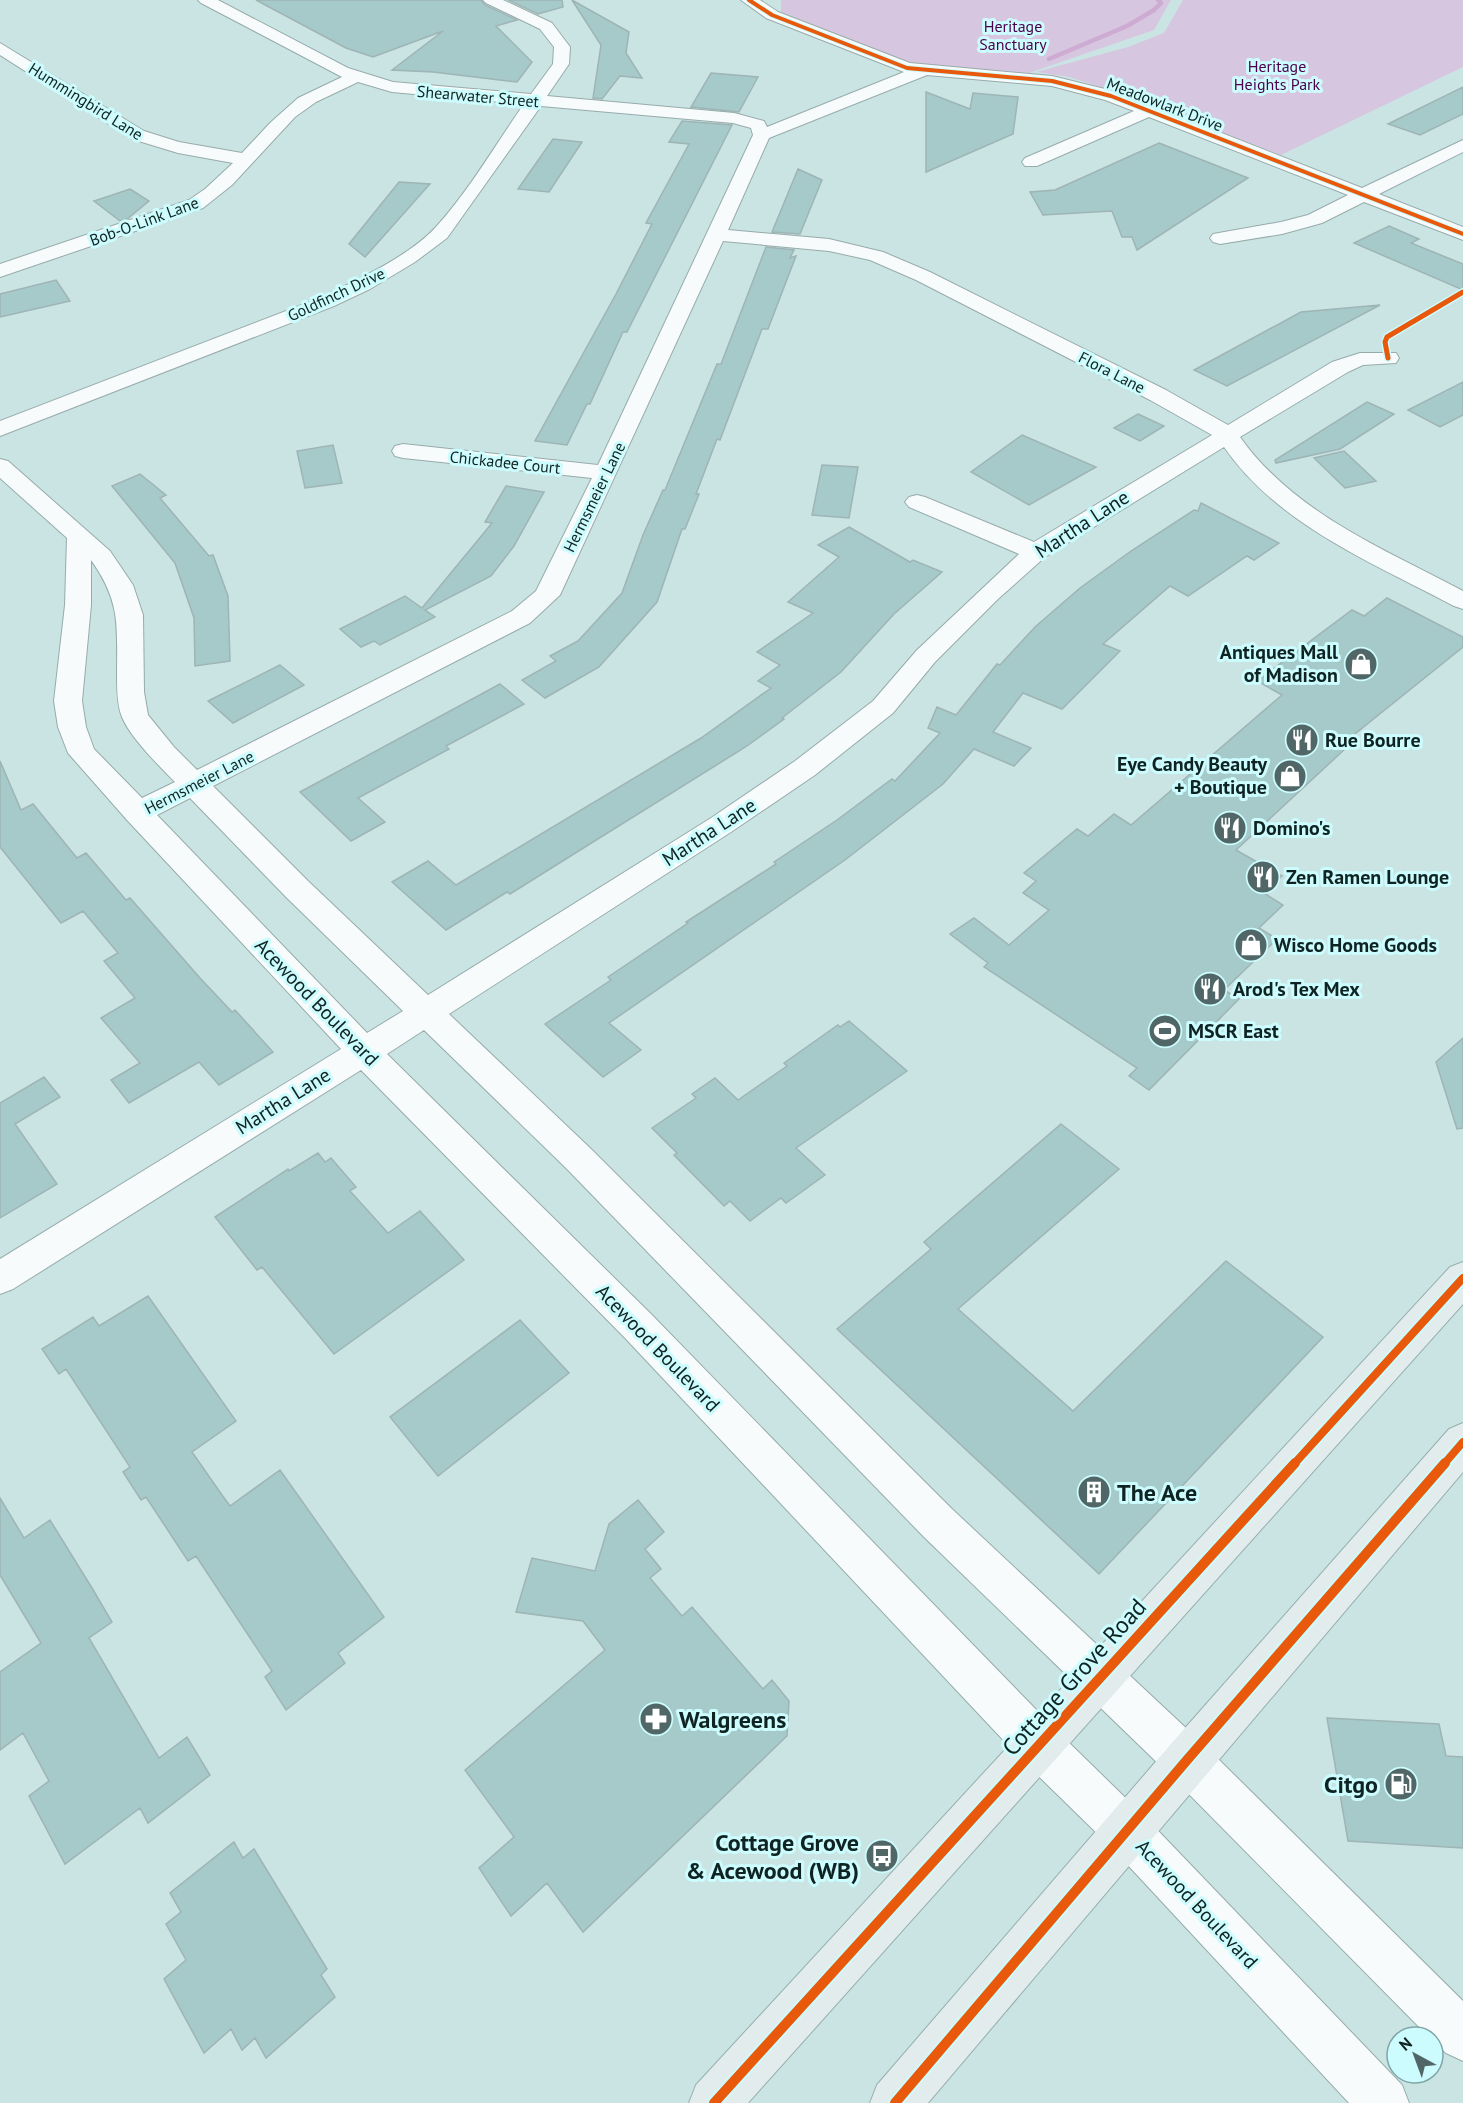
<svg xmlns="http://www.w3.org/2000/svg" width="1463" height="2103" font-family="'PT Sans',sans-serif">
	<style>
		.green { fill: #d7c6e0 }
		.lines { fill: none; stroke-linecap: round; stroke-linejoin: round }
		.stream { stroke: #ceabd2; stroke-width: 4.5 }
		.building { fill: #a6c9ca; stroke: #9fb4b4; stroke-width: 1.5 }
		.minor-casing { stroke: #97abab; stroke-width: 2 }
		.major-casing { stroke: #95afaf; stroke-width: 2 }
		.minor { fill: #f7fbfb; fill-rule: evenodd }
		.major { fill: #e2ecec; fill-rule: evenodd }
		.cycleway-far3-casing { stroke: #ccfcfd; stroke-width: 6 }
		.cycleway-far2-casing { stroke: #ccfcfd; stroke-width: 8 }
		.cycleway-far1-casing { stroke: #ccfcfd; stroke-width: 12 }
		.cycleway-casing { stroke: #ccfcfd; stroke-width: 14 }
		.cycleway-far3 { stroke: #e8590c; stroke-width: 4 }
		.cycleway-far2 { stroke: #e8590c; stroke-width: 5 }
		.cycleway-far1 { stroke: #e8590c; stroke-width: 8 }
		.cycleway { stroke: #e8590c; stroke-width: 10 }
		.labels { text-anchor: middle; dominant-baseline: central; stroke-width: 6; stroke-linejoin: round; paint-order: stroke }
		.far-park-label { font-size: 16px; fill: #4c004b; stroke: #ccfcfd }
		.far-street-label { font-size: 16px; fill: #102323; stroke: #ccfcfd }
		.street-label { font-size: 20px; fill: #102323; stroke: #ccfcfd }
		.poi-label { font-size: 20px; font-weight: bold; fill: #102323; stroke: #ccfcfd; text-anchor: start }
		.near-poi-label { font-size: 24px; font-weight: bold; fill: #102323; stroke: #ccfcfd; text-anchor: start }
		.near-street-label { font-size: 24px; fill: #102323; stroke: #ccfcfd }
	</style>
	<rect width="100%" height="100%" fill="#cae4e4"/>
	<path class="green" d="M781,0H1171L1154,30L1029,73L912,64L781,12Z
		M1183,0H1463V67L1281,155L1110,90L1069,77L1036,72L1128,47L1164,33Z"/>
	<g class="lines">
		<path class="stream" d="M1049,59L1127,26L1154,10L1161,3L1158,0"/>
	</g>
	<path class="building" d="M256,0H481L485,5L517,20L496,26L532,62L517,82L433,72L392,70L443,31L373,57L346,48Z
		M508,0H562L563,7L538,14Z
		M572,0L629,32L626,53L642,78L620,76L602,99L593,98L601,45Z
		M711,73L758,77L739,112L691,107Z
		M1463,87V114L1420,135L1388,124Z
		M926,92L970,109L973,93L1018,97L1013,134L926,172Z
		M682,121L732,125L627,332H623L590,404H587L567,445L535,441L616,294L652,224L646,223L689,144L669,142Z
		M553,139L582,142L549,192L518,189Z
		M1159,143L1248,178L1137,250L1132,237H1122L1112,211L1043,215L1030,192L1055,190Z
		M798,169L822,180L800,234L772,232Z
		M399,182L430,184L365,257L349,244Z
		M130,189L149,201L127,219L120,221L94,201Z
		M1389,226L1419,239L1411,243L1463,264V290L1354,243Z
		M766,247L794,250L790,258L796,256L768,329H762L720,440L717,439L696,494H699L685,529H682L657,602L599,667L545,698L522,680L556,661L550,656L578,641L622,593L643,535L663,490H665L717,364H721Z
		M56,280L70,301L0,317V294Z
		M1380,305L1227,386L1194,370L1301,312Z
		M1463,382V415L1440,427L1408,410Z
		M1367,402L1394,414L1340,449L1276,463L1275,460Z
		M1138,414L1164,426L1140,441L1114,428Z
		M1022,435L1096,467L1029,505L971,472Z
		M333,445L342,483L305,488L297,451Z
		M1344,451L1376,481L1345,488L1314,458Z
		M822,465L858,467L849,518L812,515Z
		M140,474L166,495L160,498L209,556L213,555L228,596L230,661L195,666L194,618L175,563L112,486Z
		M506,486L544,492L514,546L491,576L425,610L435,617L380,645L374,641L361,647L340,629L405,596L422,608L492,523L485,522Z
		M1201,503L1279,543L1254,560L1247,556L1188,596L1170,586L1103,644L1120,651L1062,709L1023,693L993,732L1031,748L1014,766L974,749L943,784L845,860L609,1023L641,1050L603,1077L545,1024L611,980L608,977L688,923L686,922L776,864L774,862L837,820L892,779L895,781L940,733L928,728L937,707L956,715L997,664L1000,665L1035,627L1080,588L1131,551L1194,510L1198,511Z
		M849,527L910,562L913,560L942,572L894,614L841,672L782,718L784,719L747,746L577,852L510,894L507,892L446,930L392,882L428,861L456,885L701,738L771,688L758,681L780,665L757,652L813,613L788,602L839,557L818,545Z
		M1387,598L1463,637V647L1340,746L1345,749L1236,850L1282,876L1264,893L1283,905L1259,928L1277,939L1224,990L1239,999L1149,1090L1129,1076L1137,1068L984,967L988,963L950,934L974,918L1009,945L1049,910L1023,893L1036,881L1024,873L1077,829L1088,836L1114,814L1131,825L1282,695L1257,681L1352,610L1364,616Z
		M280,665L304,685L233,723L208,701Z
		M500,684L524,704L446,746L449,749L358,798L385,822L351,841L300,792Z
		M0,761L21,810L33,804L77,858L86,853L126,900L130,898L200,978L232,1012L235,1010L273,1052L219,1085L199,1062L129,1103L111,1080L140,1063L101,1018L135,998L104,961L118,953L83,911L61,923L0,847Z
		M849,1021L907,1071L796,1148L825,1175L786,1203L781,1198L750,1221L730,1201L724,1206L674,1155L677,1153L652,1128L696,1098L692,1094L715,1078L738,1100L787,1066L784,1063L838,1025L840,1027Z
		M1463,1038V1128L1457,1129L1436,1062Z
		M44,1077L60,1097L15,1124L57,1184L0,1218V1103Z
		M1061,1124L1119,1169L958,1309L1073,1411L1226,1261L1323,1337L1099,1574L837,1329L931,1249L924,1242Z
		M318,1153L325,1162L331,1158L356,1187L350,1191L388,1233L420,1211L464,1260L334,1354L262,1267L257,1270L215,1217L288,1169L289,1171Z
		M148,1296L236,1421L192,1452L222,1495L230,1506L280,1470L384,1617L338,1653L345,1663L286,1710L265,1677L272,1671L196,1556L188,1561L146,1497L141,1500L123,1472L130,1467L66,1369L59,1374L42,1349L93,1317L99,1326Z
		M520,1320L569,1373L438,1476L390,1417Z
		M0,1498L24,1538L50,1520L92,1588L112,1622L89,1638L159,1758L187,1737L210,1775L148,1823L140,1808L65,1864L29,1796L49,1781L23,1733L0,1750V1672L41,1643L0,1575Z
		M638,1500L664,1532L645,1549L661,1569L650,1578L682,1616L692,1607L763,1689L772,1680L789,1701L787,1736L583,1932L547,1883L511,1916L479,1868L514,1837L465,1770L605,1650L583,1621L516,1612L532,1558L595,1571L609,1524Z
		M1327,1718L1439,1724L1446,1756L1463,1757V1848L1348,1841Z
		M234,1842L243,1858L254,1849L327,1969L321,1975L335,1997L266,2058L255,2038L242,2050L231,2029L204,2053L164,1979L186,1960L166,1924L181,1912L170,1893Z"/>
	<g class="lines">
		<g class="minor-casing">
			<path id="minor" d="M198,0H218L348,68L393,82L531,94L553,64L554,47L540,29L486,3L483,0H503L552,23L570,47L569,64L547,96L734,113L764,121L767,127L904,72L766,18L741,0H760L778,12L910,63L1052,76L1117,92L1362,188L1463,140V152L1379,194L1463,227V240L1364,202L1322,223L1282,234L1220,244L1213,242L1210,238L1213,234L1281,222L1308,215L1348,195L1149,117L1037,166H1025L1022,162L1025,158L1134,111L1105,100L1052,86L927,75L769,138L728,230L829,239L883,252L930,272L1166,390L1228,425L1332,362L1360,353H1396L1399,358L1396,363L1363,365L1348,372L1240,437C1294,513 1384,549 1463,591V609L1454,606C1373,563 1278,525 1224,447L1045,557L998,599L935,662L893,713L815,775L731,832L449,1014L590,1148L952,1509L1203,1744L1463,2001V2061L1446,2053L1433,2041V2037H1429L1171,1776L924,1537L566,1168L424,1030L387,1054L651,1314L1055,1729L1143,1815L1402,2085L1409,2103H1349L1111,1847L1023,1761L625,1338L361,1070L13,1289L0,1294V1259L341,1049L127,820L68,753L58,727L54,701L65,605L67,538L0,478V459L8,461L110,551L133,585L143,615L144,692L148,715L174,747L197,770L512,611L536,591L592,478L403,458L395,456L392,451L395,446L403,444L598,465L753,135L751,128L733,123L541,106L447,238L415,262L370,289L334,306L0,436V421L320,298C355,281 408,257 435,228C469,191 495,145 524,104L392,92L358,82L316,102L295,117L232,185L203,208L0,277V264L189,200L205,189L233,163L178,153L132,139L0,55V43L144,131L179,142L242,153L270,123L298,98L342,77L201,3ZM723,241L829,251L870,260L916,280L1150,400L1212,435L1034,542L925,497L917,495L909,497L905,502L909,507L1019,554L917,650L873,701L795,761L711,818L428,995L308,881L213,786L530,623L560,595ZM91,560C121,602 117,626 117,675C117,688 117,705 122,717C130,737 159,766 175,782L142,798L94,749L86,727L82,701L91,605ZM190,798L286,897L403,1011L367,1033L157,815Z"/>
		</g>
		<g class="major-casing">
			<path id="major" d="M1463,1262V1304L748,2103H689L696,2085L1450,1267Z
				M1463,1423V1472L928,2103H870L877,2085L1171,1744L1449,1429Z"/>
		</g>
		<use href="#minor" class="minor"/>
		<use href="#major" class="major"/>
		<g class="cycleway-far3-casing">
			<path id="cycleway-far3" d="M749,0L772,15L907,68L1052,81L1111,96L1463,234"/>
		</g>
		<g class="cycleway-far2-casing">
			<path id="cycleway-far2" d="M1388,358L1385,342L1387,337L1463,292"/>
		</g>
		<g class="cycleway-far1-casing">
			<path id="cycleway-far1" d="M1294,1464L1463,1278
				M1444,1464L1463,1442"/>
		</g>
		<g class="cycleway-casing">
			<path id="cycleway" d="M714,2103L1295,1463
				M895,2103L1187,1760L1445,1463"/>
		</g>
		<use href="#cycleway-far3" class="cycleway-far3"/>
		<use href="#cycleway-far2" class="cycleway-far2"/>
		<use href="#cycleway-far1" class="cycleway-far1"/>
		<use href="#cycleway" class="cycleway"/>
	</g>
	<defs>
		<g id="shop-disc" transform="scale(1.725)"><circle r="9.5" fill="#516767" stroke="#ccfcfd"/><path d="M-5-2.5h2.3a2.7 3.5 0 0 1 5.4 0H5L5.5 6h-11ZM-1.5-2.5h3a1.5 2.3 0 0 0-3 0Z" fill="#fff"/></g>
		<g id="restaurant-disc" transform="scale(1.725)"><circle r="9.5" fill="#516767" stroke="#ccfcfd"/><path d="M-5-6h1v4h1v-4h1v4h1v-4h1v5L-1.5 .5V6h-2V.5L-5-1ZM5-6V6H3V1.5H1.5Q1.5-4 5-6Z" fill="#fff"/></g>
		<g id="stadium-disc" transform="scale(1.725)"><circle r="9.5" fill="#516767" stroke="#ccfcfd"/><path d="M0-5a6.5 5 0 1 0 0 10a6.5 5 0 1 0 0-10ZM-3.5-1.8h7v3.6h-7Z" fill="#fff"/></g>
		<g id="building-disc" transform="scale(1.725)"><circle r="9.5" fill="#516767" stroke="#ccfcfd"/><path d="M-4-6H4V6H1V3H-1V6H-4ZM-2.5-4.3h1.7v1.8h-1.7ZM.8-4.3h1.7v1.8H.8ZM-2.5-1h1.7V.8h-1.7ZM.8-1h1.7V.8H.8Z" fill="#fff"/></g>
		<g id="pharmacy-disc" transform="scale(1.725)"><circle r="9.5" fill="#516767" stroke="#ccfcfd"/><path d="M-2-6h4v4h4v4h-4v4h-4v-4h-4v-4h4Z" fill="#fff"/></g>
		<g id="fuel-disc" transform="scale(1.725)"><circle r="9.5" fill="#516767" stroke="#ccfcfd"/><path d="M-5.5-6h7V0h2V4h1.3V-2.5L3-4.5l.8-.8L6-3V5H2.5V1h-1V6h-7ZM-4.2-4.7v3.2H.2V-4.7Z" fill="#fff"/></g>
		<g id="bus-disc" transform="scale(1.725)"><circle r="9.5" fill="#516767" stroke="#ccfcfd"/><path d="M-5-6H5V4H4V6H2V4H-2V6H-4V4H-5ZM-3.5-4V0h7V-4ZM-3.5 1.2v1.5H-2V1.2ZM2 1.2v1.5H3.5V1.2Z" fill="#fff"/></g>
	</defs>
	<g fill-rule="evenodd">
		<use href="#shop-disc" x="1361" y="664"/>
		<use href="#restaurant-disc" x="1302" y="740"/>
		<use href="#shop-disc" x="1290" y="776"/>
		<use href="#restaurant-disc" x="1230" y="828"/>
		<use href="#restaurant-disc" x="1263" y="877"/>
		<use href="#shop-disc" x="1251" y="945"/>
		<use href="#restaurant-disc" x="1210" y="989"/>
		<use href="#stadium-disc" x="1165" y="1031"/>
		<use href="#building-disc" x="1094" y="1492"/>
		<use href="#pharmacy-disc" x="656" y="1719"/>
		<use href="#fuel-disc" x="1401" y="1784"/>
		<use href="#bus-disc" x="882" y="1856"/>
	</g>
	<g class="labels">
		<g class="far-park-label">
			<text x="1013" y="26">Heritage<tspan x="1013" dy="18">Sanctuary</tspan></text>
			<text x="1277" y="66">Heritage<tspan x="1277" dy="18">Heights Park</tspan></text>
		</g>
		<g class="far-street-label">
			<text transform="translate(478 96) rotate(5)">Shearwater Street</text>
			<text transform="translate(86 101) rotate(32)">Hummingbird Lane</text>
			<text transform="translate(1165 104) rotate(21)">Meadowlark Drive</text>
			<text transform="translate(144 221) rotate(-20)">Bob-O-Link Lane</text>
			<text transform="translate(336 294) rotate(-25)">Goldfinch Drive</text>
			<text transform="translate(1112 372) rotate(27)">Flora Lane</text>
			<text transform="translate(505 462) rotate(6)">Chickadee Court</text>
			<text transform="translate(594 497) rotate(-64)">Hermsmeier Lane</text>
			<text transform="translate(199 782) rotate(-27)">Hermsmeier Lane</text>
		</g>
		<g class="street-label">
			<text transform="translate(1082 524) rotate(-33)">Martha Lane</text>
			<text transform="translate(709 832) rotate(-33)">Martha Lane</text>
			<text transform="translate(317 1002) rotate(46)">Acewood Boulevard</text>
			<text transform="translate(283 1101) rotate(-32)">Martha Lane</text>
			<text transform="translate(658 1348) rotate(46)">Acewood Boulevard</text>
			<text transform="translate(1197 1904) rotate(47)">Acewood Boulevard</text>
		</g>
		<g class="poi-label">
			<text x="1338" y="652" text-anchor="end">Antiques Mall<tspan x="1338" dy="23">of Madison</tspan></text>
			<text x="1325" y="740">Rue Bourre</text>
			<text x="1267" y="764" text-anchor="end">Eye Candy Beauty<tspan x="1267" dy="23">+ Boutique</tspan></text>
			<text x="1253" y="828">Domino's</text>
			<text x="1286" y="877">Zen Ramen Lounge</text>
			<text x="1274" y="945">Wisco Home Goods</text>
			<text x="1233" y="989">Arod's Tex Mex</text>
			<text x="1188" y="1031">MSCR East</text>
		</g>
		<g class="near-poi-label">
			<text x="1117" y="1492">The Ace</text>
			<text x="679" y="1719">Walgreens</text>
			<text x="1378" y="1784" text-anchor="end">Citgo</text>
			<text x="859" y="1842" text-anchor="end">Cottage Grove<tspan x="859" dy="28">&amp; Acewood (WB)</tspan></text>
		</g>
		<g class="near-street-label">
			<text transform="translate(1074 1677) rotate(-48)">Cottage Grove Road</text>
		</g>
	</g>
	<g transform="translate(1415 2055) rotate(319)"><circle r="28" fill="#ccfcfd" stroke="#81a5a6" stroke-width="1.5"/>
	<path d="M0-4.5L10 22L0 15L-10 22Z" fill="#516767"/>
	<text y="-9" font-size="16" font-weight="bold" text-anchor="middle" fill="#102323">N</text>
	</g>
</svg>
